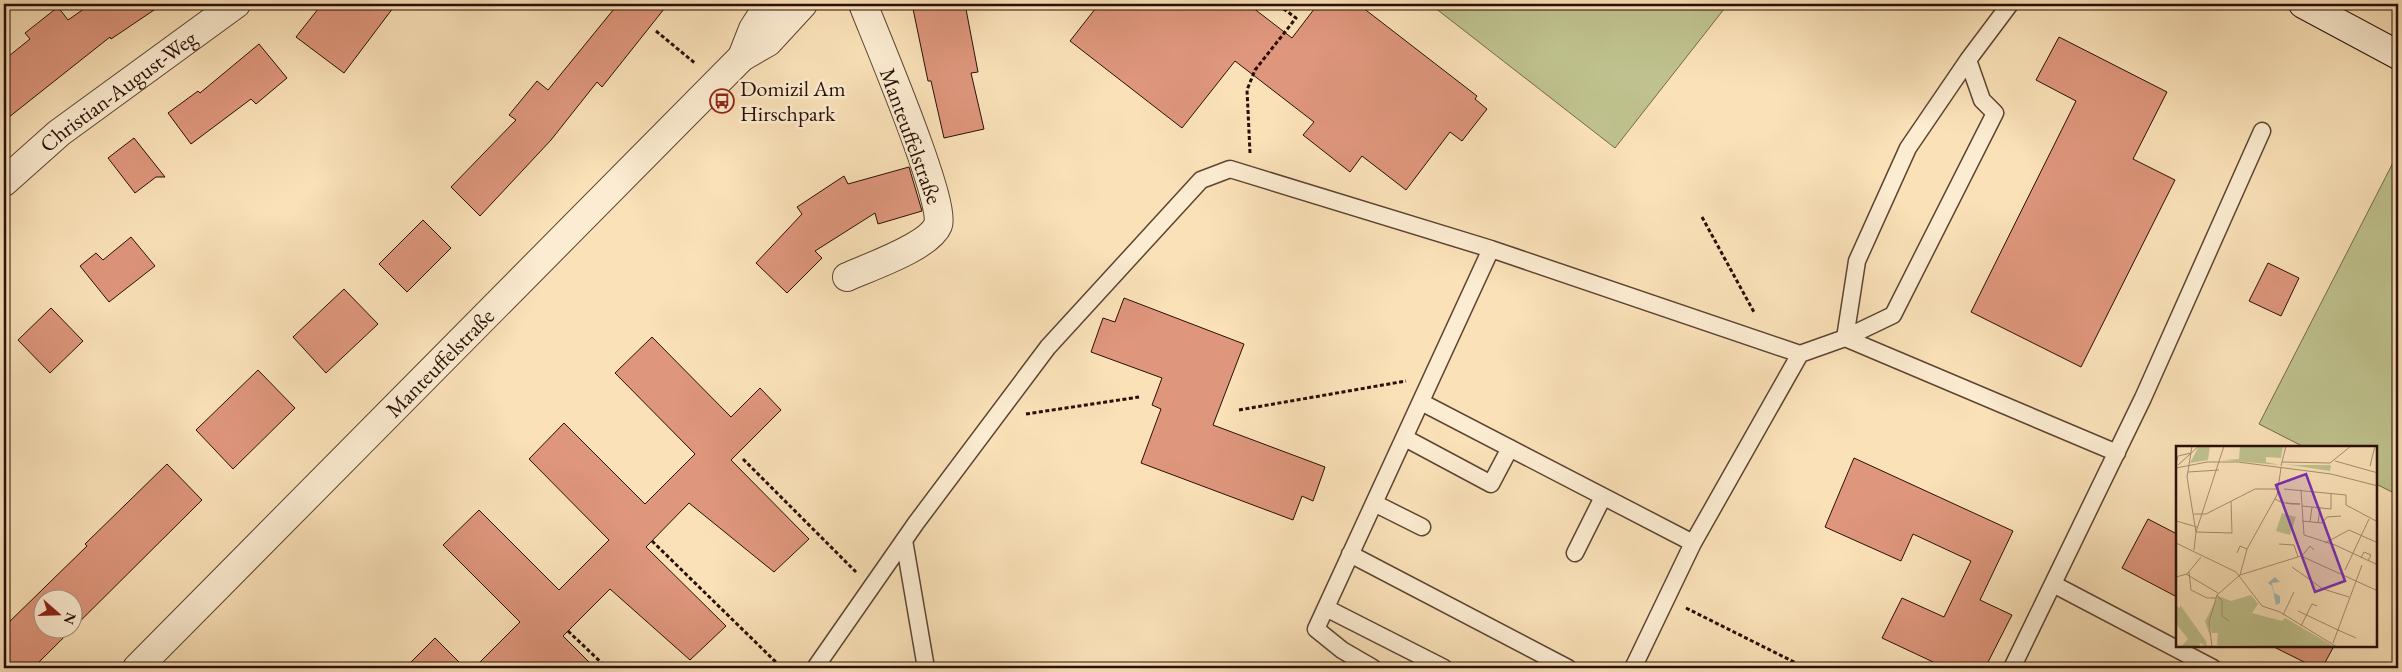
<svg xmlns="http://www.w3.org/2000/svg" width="2402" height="672" font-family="'EB Garamond',serif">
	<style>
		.green { fill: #bfc28e; stroke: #746849 }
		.building { fill: #de967c; stroke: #290f04; fill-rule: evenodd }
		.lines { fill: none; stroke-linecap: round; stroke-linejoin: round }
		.lane-casing { stroke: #5d4431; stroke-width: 19 }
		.street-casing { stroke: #5d4431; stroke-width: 30 }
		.secondary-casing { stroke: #290f04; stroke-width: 30 }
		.path { stroke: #290f04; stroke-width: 3; stroke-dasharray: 4 2.5; stroke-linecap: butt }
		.lane { stroke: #fcecd1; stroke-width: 16 }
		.street { stroke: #fcecd1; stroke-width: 28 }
		.secondary { stroke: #fcecd1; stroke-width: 28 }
		.labels { text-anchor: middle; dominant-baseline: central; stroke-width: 5; stroke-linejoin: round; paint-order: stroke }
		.poi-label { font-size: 22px; fill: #290f04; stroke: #fcecd1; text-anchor: start }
		.street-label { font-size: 22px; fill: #290f04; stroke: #fcecd1 }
		.inset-road { fill: none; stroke: #a68d70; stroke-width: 1 }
		.view { fill: #7b2cbf; fill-opacity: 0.15; stroke: #7b2cbf; stroke-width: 2.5 }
		.inset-edge { fill: none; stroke: #290f04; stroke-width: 2.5 }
	</style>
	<rect width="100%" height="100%" fill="#fae1b8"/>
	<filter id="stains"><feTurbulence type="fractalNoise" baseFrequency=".004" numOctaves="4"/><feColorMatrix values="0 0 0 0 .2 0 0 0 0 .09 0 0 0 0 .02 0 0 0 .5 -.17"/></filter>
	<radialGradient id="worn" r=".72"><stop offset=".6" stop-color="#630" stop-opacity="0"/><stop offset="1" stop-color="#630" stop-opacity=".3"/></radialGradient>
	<path class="green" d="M1430,4H1728L1615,148Z
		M2398,153V495L2376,484V447H2304L2259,424Z"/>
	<path class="building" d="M91,4H163L111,39L110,37L4,121V60L30,39L25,33L58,7L68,20Z
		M322,4H396L344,73L296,37Z
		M618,4H668L602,87L597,82L551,140L480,216L451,187L516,120L509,115L537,81L548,90Z
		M912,4H965L978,72L971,73L984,129L944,138L931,81H928Z
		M1099,4H1248L1292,38L1318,4H1358L1477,96L1475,99L1487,109L1462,141L1450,132L1406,190L1362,156L1350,172L1303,135L1314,122L1235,61L1182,128L1070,41Z
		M2059,37L2167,92L2133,159L2175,180L2081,367L1971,312L2076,101L2036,80Z
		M259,44L287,78L256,104L251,99L191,144L168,113L198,91L200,93Z
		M134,138L165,177H156L135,193L108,158Z
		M909,167L922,211L878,224L875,213L815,251L822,258L787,293L756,263L802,214L797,207L844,176L848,184Z
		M423,220L451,248L407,292L379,264Z
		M131,237L155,266L109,302L80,266L96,253L103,260Z
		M2268,263L2299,278L2281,316L2249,301Z
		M344,289L378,324L326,373L293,337Z
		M1124,298L1244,344L1213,425L1325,467L1313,501L1302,496L1293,520L1141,463L1161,409L1152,405L1162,378L1091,352L1103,318L1115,322Z
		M51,308L83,341L50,373L18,340Z
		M652,337L731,417L760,388L781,410L731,460L809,539L774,572L689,503L646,547L726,626L690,660L610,589L563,636L595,668H474L520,622L443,545L479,510L559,590L609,540L529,459L564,423L645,504L695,454L615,373Z
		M258,370L295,408L233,469L196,430Z
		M1854,458L2013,531L1980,600L2012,615L1985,668H1946L1882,638L1902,598L1944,617L1971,561L1913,534L1901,561L1825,527Z
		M167,464L202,500L33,668H4V627L87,546L85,544ZM42,600H72V630H42Z
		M2148,519L2177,534V597L2122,568Z
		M435,638L465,668H405Z
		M2272,646H2334L2322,668H2316Z"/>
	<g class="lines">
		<g class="lane-casing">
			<path id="lane" d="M1968,60L1982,100L1995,113L1893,315L1845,338L1857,261L1908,148L1968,60L2010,4
				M1421,402L1693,543
				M1405,438L1491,484L1510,448
				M1374,503L1422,527
				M904,540L926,668
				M1575,553L1603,497
				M1350,554L1568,668
				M2053,584L2213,668
				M1326,608L1444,668
				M815,668L916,523L1048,347L1201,180L1230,169L1491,249L1800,354L1845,338L2117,453
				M1373,668L1342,650L1316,629L1491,249
				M1633,668L1693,543L1800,354
				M2012,668L2143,398L2262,131"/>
		</g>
		<g class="street-casing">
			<g id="street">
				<path d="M742,57L753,29L769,4"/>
				<path id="s1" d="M4,182L59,133L236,4"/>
				<path d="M847,277C869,267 929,247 938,225C947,204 875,35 863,4"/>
				<path id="s2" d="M137,668L742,57L768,42L803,4"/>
			</g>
		</g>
		<g class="secondary-casing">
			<path id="secondary" d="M2303,4L2398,55"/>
		</g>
		<path class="path" d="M656,31L696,64
			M1250,153L1247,90L1255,70L1296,18L1277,4
			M1702,217L1755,314
			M1239,410L1406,381
			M1026,414L1139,397
			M743,459L856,572
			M652,541L782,668
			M1686,608L1806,668
			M568,631L607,668"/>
		<use href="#lane" class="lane"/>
		<use href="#street" class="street"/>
		<use href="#secondary" class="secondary"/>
	</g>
	<defs>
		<g id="bus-ring" transform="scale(1.25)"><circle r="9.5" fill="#fcecd1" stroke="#8f2418" stroke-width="1.5"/><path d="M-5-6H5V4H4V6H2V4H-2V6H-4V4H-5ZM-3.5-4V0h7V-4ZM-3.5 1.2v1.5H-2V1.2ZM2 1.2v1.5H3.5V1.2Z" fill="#8f2418"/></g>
	</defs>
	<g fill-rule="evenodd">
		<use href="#bus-ring" x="722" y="101"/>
	</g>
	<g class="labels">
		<g class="poi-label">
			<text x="740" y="88">Domizil Am<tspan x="740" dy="25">Hirschpark</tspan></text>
		</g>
		<g class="street-label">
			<text stroke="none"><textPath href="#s1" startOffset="146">Christian-August-Weg</textPath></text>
			<text transform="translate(911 136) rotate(70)">Manteuffelstraße</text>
			<text stroke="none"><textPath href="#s2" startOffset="430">Manteuffelstraße</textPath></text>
		</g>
	</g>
	<g transform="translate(2176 446)">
		<rect width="201" height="201" fill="#fae1b8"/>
		<path d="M23,0H34L32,14L14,17ZM64,0H107L105,12L90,11V16L104,19L47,14L63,13ZM109,18L118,19H155L154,25ZM106,67L120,71L114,89L100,85ZM75,149L82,158L76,167L106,175L109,172L159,201L41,199L42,187H36L33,176L34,190L29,175L42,150L55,155ZM4,159L30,195L31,201L24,197L23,201H5L12,193L0,178V160L4,162Z" fill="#bfc28e"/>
		<path d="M99,131L104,136L96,137L98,147L104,150V157L100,159L96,140L92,137Z" fill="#a1bcb7"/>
		<path class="inset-road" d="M16,0L11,31L20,86L18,104M145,0H161M159,15L202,27M106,16L154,17L175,0M0,18L2,10L15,7M2,19L23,0M105,20L110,0M194,20L199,0M0,22L31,16H62L155,28L202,40M12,26L43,24M108,43L170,49V59L202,76M125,44L128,89L159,99L202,119M99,53L105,56L109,57H110L115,58H124L110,57M126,60L155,63V47M18,68H30L79,43H102M0,75L21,81M126,75L146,77L151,71L165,70M134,76L136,61M142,77L144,62M20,86L48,0M20,86L56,87L55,55M0,97L60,126L86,160L104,166L161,201M149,97L173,84L202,97M103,98L118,99L122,111M61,107L64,100L71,103M125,111L134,100L138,104M185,112L188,106L195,109L192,115M116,121L147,143L173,151M169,124L193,73M13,126L15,144L31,152H40M10,128L42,147M64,129L71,103L101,49L105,22M0,131L11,128L25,111M41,149L46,155V170L53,175M122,165L162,184M107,169L118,146M125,180L136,158L141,160M162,184L180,192M157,197L186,119M36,201L33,176L41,149L64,129L125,110L202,145"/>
		<path class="view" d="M130,28L169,135L139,146L100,39Z"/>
		<rect width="201" height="201" class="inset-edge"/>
	</g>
	<rect width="2402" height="672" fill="none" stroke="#fae1b8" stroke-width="20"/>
	<rect x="5" y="5" width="2392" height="662" fill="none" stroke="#290f04" stroke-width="2.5"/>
	<rect x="10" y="10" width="2382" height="652" fill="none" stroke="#290f04"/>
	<g transform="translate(58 614) rotate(110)"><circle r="24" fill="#fcecd1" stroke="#a8947f"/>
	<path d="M0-4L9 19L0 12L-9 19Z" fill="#8f2418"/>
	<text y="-8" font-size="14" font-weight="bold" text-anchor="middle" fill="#290f04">N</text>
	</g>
	<rect width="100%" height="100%" filter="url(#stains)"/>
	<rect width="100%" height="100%" fill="url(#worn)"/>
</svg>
